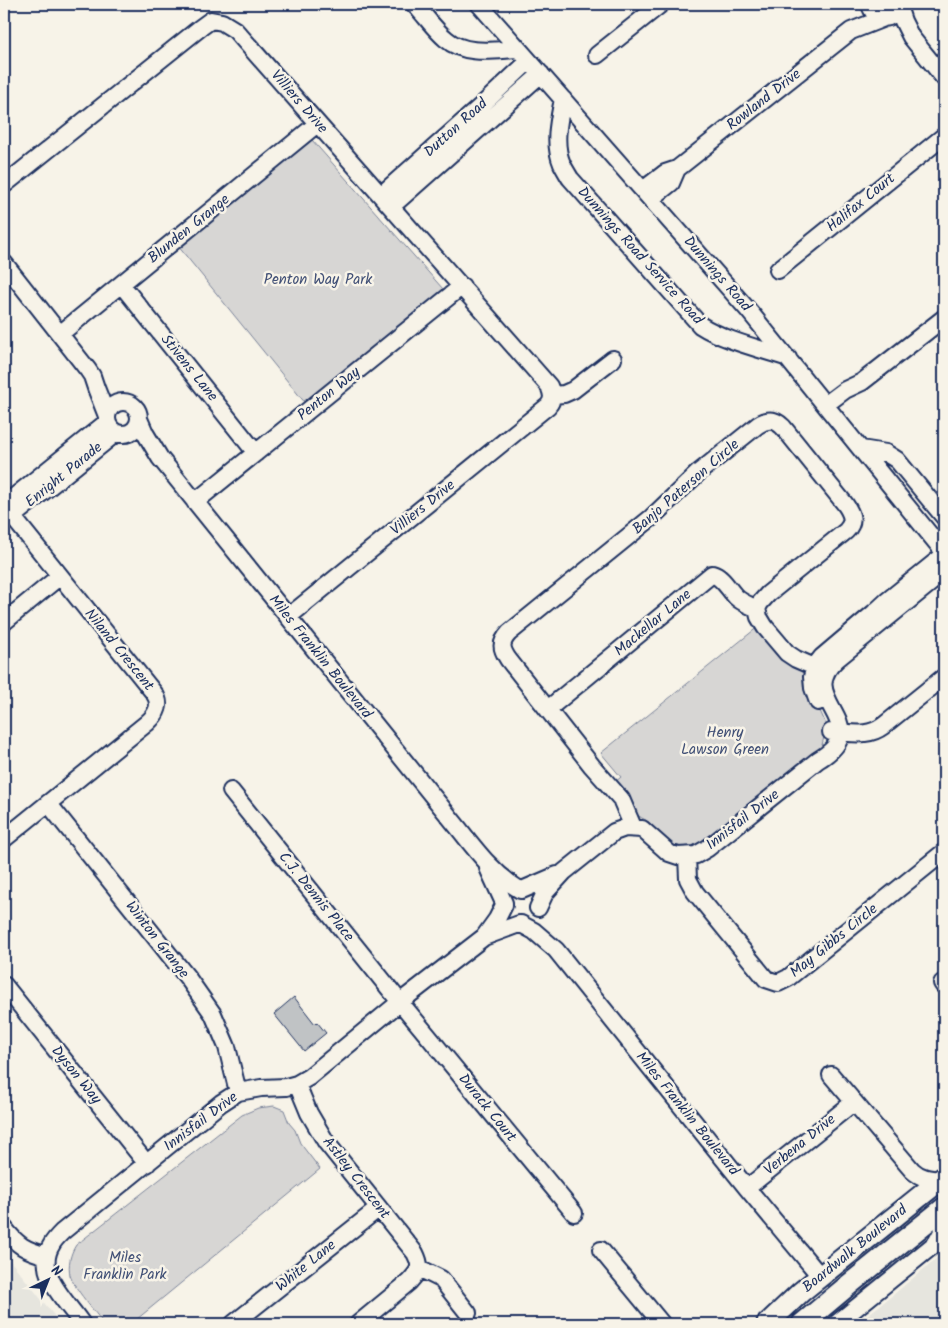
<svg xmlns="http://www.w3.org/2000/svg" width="948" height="1328" font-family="Kalam,sans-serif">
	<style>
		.built { fill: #e6e5de }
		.green { fill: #d7d6d4; stroke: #798299 }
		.building { fill: #c0c3c5; stroke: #1b2f5e }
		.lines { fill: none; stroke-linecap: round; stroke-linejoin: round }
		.minor-casing { stroke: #1b2f5e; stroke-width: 20 }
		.major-casing { stroke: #1b2f5e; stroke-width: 24 }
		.minor { stroke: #f7f3e8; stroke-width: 16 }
		.major { stroke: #f7f3e8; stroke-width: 20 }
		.labels { text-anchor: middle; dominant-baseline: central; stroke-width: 5; stroke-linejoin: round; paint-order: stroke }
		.street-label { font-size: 15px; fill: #1b2f5e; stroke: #f7f3e8 }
		.park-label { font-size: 15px; fill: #415076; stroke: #f7f3e8 }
	</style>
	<rect width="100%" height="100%" fill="#f7f3e8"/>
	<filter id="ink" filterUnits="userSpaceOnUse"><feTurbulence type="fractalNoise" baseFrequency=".02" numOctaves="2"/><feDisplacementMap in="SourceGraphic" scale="10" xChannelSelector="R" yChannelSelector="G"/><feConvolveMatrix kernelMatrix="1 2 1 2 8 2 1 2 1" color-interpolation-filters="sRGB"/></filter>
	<g filter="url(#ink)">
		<path class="built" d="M944,1252V1324H856L893,1295Z
			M4,1253L61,1324H4Z"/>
		<path class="green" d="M312,140L443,289L439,295L306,404L178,246L307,142Z
			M759,626L806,669L814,703L821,713L825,722V733L822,745L819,751L805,764L799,763L783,776V782L751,807H744L731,818V824L700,846L687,848L673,845L659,834L649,822L635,814L614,783L621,777L601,753Z
			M274,1106L284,1110L289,1123L295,1130L300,1143L320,1169L131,1324H104C96,1313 73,1287 70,1275C68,1265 70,1254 76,1245L242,1115L258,1108Z"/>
		<path class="building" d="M294,997L315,1024L317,1022L326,1033L304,1051L274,1014Z"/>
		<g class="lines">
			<g class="minor-casing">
				<path id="minor" d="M414,4C425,15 434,29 446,39C465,56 495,50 518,49
					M479,4L749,311L944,552
					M870,4C872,13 879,20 889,17
					M898,6L903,21L911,37L944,78
					M597,55L661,4
					M563,99C559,120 553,143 562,164C564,168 567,173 570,178L700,325C723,340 761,349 788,358
					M4,185L200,28L211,20L222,22L235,30L549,386C552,393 554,400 548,406L288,617
					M643,190L665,173L677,169L851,31L884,18
					M381,195L481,106L529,61
					M651,199L671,183L677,169
					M392,206L541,74
					M4,263L88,370L92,376L96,388L107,416
					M778,270L944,136
					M121,284L256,453
					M60,334L317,124
					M552,395L564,394L573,390L613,359
					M107 418a16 16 0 1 1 32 0a16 16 0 1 1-32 0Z
					M825,405L845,390L862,382L944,318
					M139,419L145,433L160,458L460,830C478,853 495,875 520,890
					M861,449L886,453L897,460L944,517
					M195,502L462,286
					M4,505L107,422
					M4,506L154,693C162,704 157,714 147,723L4,839
					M12,517L116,433
					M4,622L60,576
					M818,702L813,688L812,677L815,666L822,657L874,613L887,601L944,555
					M548,709L712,574C723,577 728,589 736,597C742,603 750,605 757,609
					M831,732C850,732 867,738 883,726L944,677
					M231,791L400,1002L574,1213
					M48,803L187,977L213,1014L227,1047L238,1092
					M633,827L621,799L592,766L508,659C501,648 500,643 509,633L651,518L698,473L758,425C767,419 775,419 783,427L845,504C852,514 855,522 846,531L768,594L760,603L757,609L759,617L765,627L787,653L796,659L826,672
					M687,856L688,879L695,892L766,979L778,983L788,978L944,852
					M488,868L504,903
					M522,890L557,875
					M538,908L545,893L564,872L614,832L625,828L642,829L669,853L678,856L696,855L708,848L818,760C879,724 792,699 837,659L944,572
					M521,924L534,931L556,950L747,1188L820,1276
					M484,937L519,924
					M942,983L944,986
					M4,985L147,1164
					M831,1075L912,1170C920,1178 930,1179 940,1180
					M297,1084L309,1113L326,1142L415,1253C422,1267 420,1270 409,1282L358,1324
					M747,1188L854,1102
					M4,1228C18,1246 25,1250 47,1256
					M601,1250L662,1324
					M419,1268L441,1279L468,1313
					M82,1324C68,1302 33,1273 52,1244C54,1240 58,1236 62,1232L221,1103L238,1092L261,1088L286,1087L297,1084L309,1077L400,1002L484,937L497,919L504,905
					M233,1324L379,1208
					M836,1324L936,1243L944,1228"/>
			</g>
			<g class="major-casing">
				<path id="major" d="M767,1324L801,1292L944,1177
					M802,1324L851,1283L944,1208"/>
			</g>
			<use href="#minor" class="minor"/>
			<use href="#major" class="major"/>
		</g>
	</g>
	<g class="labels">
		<g class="street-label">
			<text transform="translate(764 100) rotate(-38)">Rowland Drive</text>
			<text transform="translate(299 102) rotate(49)">Villiers Drive</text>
			<text transform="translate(456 128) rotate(-42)">Dutton Road</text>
			<text transform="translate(861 203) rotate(-39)">Halifax Court</text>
			<text transform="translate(189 229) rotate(-39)">Blunden Grange</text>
			<text transform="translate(640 256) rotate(48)">Dunnings Road Service Road</text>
			<text transform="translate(717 274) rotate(49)">Dunnings Road</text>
			<text transform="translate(189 368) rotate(51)">Stivens Lane</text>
			<text transform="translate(329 394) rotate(-39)">Penton Way</text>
			<text transform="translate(64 475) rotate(-39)">Enright Parade</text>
			<text transform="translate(686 487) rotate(-41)">Banjo Paterson Circle</text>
			<text transform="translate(423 508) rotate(-39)">Villiers Drive</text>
			<text transform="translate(653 623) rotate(-40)">Mackellar Lane</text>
			<text transform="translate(119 650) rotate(51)">Niland Crescent</text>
			<text transform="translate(320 657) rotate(51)">Miles Franklin Boulevard</text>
			<text transform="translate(743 820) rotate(-38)">Innisfail Drive</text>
			<text transform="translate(316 897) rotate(51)">C.J. Dennis Place</text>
			<text transform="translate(157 940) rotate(52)">Winton Grange</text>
			<text transform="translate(834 941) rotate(-39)">May Gibbs Circle</text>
			<text transform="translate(76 1075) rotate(51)">Dyson Way</text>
			<text transform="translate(487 1108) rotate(51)">Durack Court</text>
			<text transform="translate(687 1114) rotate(51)">Miles Franklin Boulevard</text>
			<text transform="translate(201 1122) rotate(-37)">Innisfail Drive</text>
			<text transform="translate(800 1145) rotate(-39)">Verbena Drive</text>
			<text transform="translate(356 1178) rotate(52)">Astley Crescent</text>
			<text transform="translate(855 1249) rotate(-39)">Boardwalk Boulevard</text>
			<text transform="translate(306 1266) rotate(-39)">White Lane</text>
		</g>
		<g class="park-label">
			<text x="318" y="280">Penton Way Park</text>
			<text x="725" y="733">Henry<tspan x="725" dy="17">Lawson Green</tspan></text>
			<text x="125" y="1258">Miles<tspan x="125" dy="17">Franklin Park</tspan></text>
		</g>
	</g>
	<rect width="948" height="1328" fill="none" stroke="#f7f3e8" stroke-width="20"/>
	<rect x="10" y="10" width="928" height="1308" fill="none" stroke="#1b2f5e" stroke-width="2" filter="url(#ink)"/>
	<g transform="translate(48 1280) rotate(43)" stroke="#f7f3e8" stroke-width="4" paint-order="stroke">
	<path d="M0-4L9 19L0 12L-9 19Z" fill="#1b2f5e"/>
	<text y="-8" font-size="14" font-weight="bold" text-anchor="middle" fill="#1b2f5e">N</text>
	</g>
</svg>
